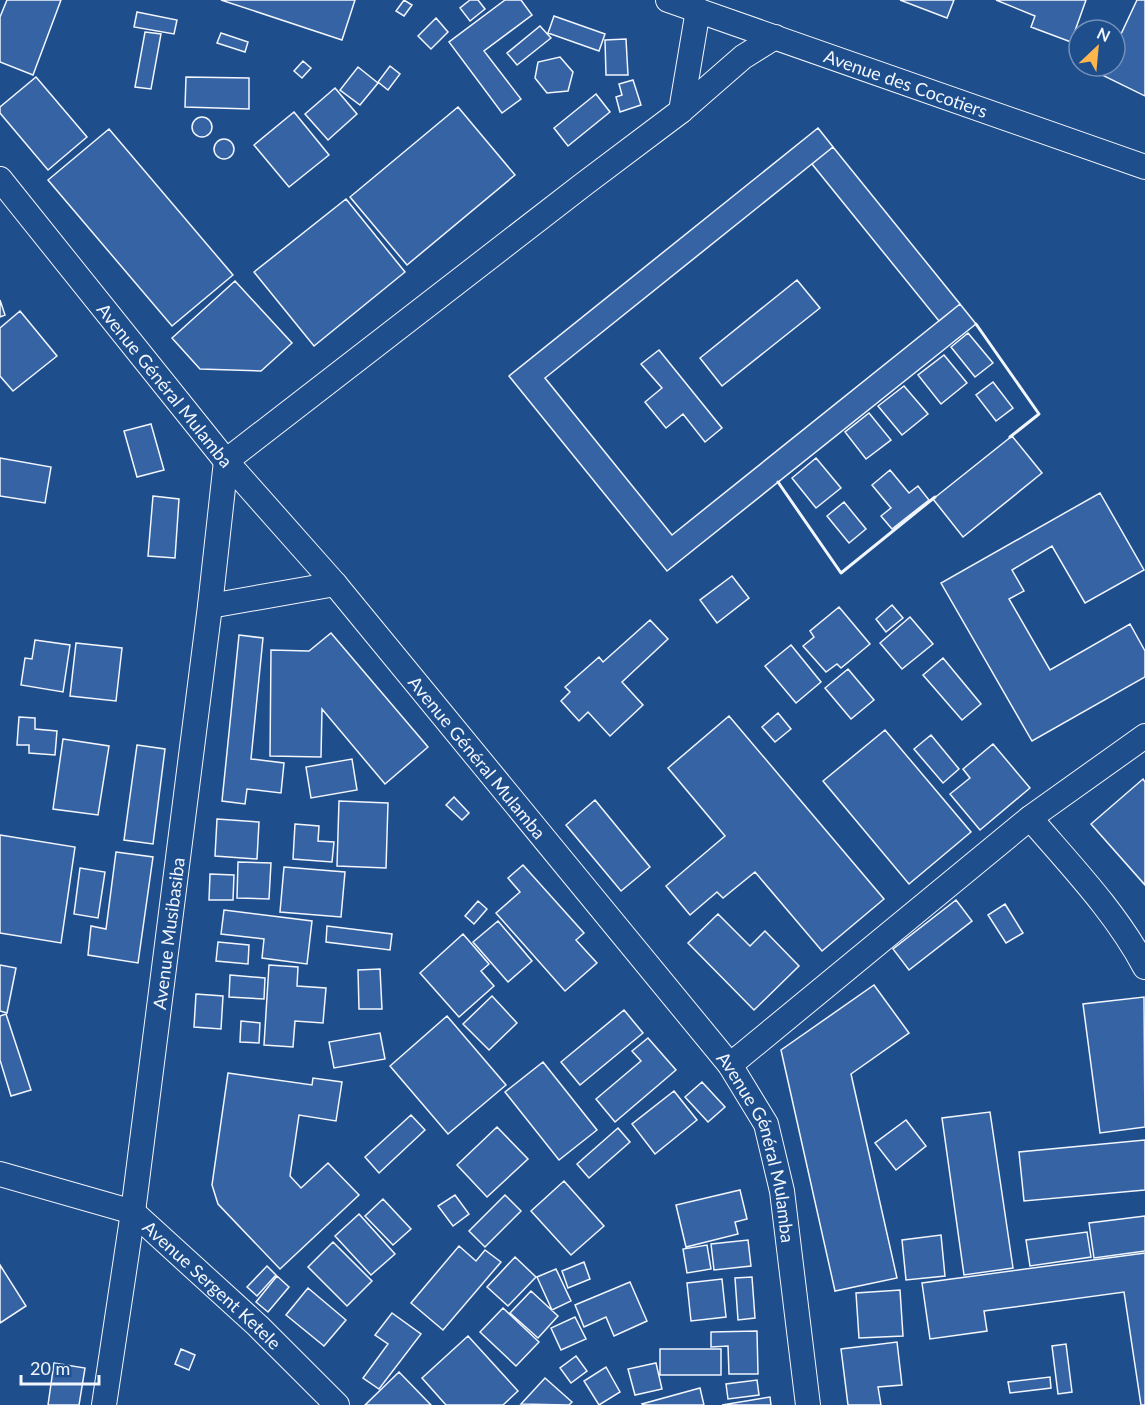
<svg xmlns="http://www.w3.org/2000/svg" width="1145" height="1405" font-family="Lato,sans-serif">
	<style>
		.building { fill: #3563a3; stroke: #f2f6ff; stroke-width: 1.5 }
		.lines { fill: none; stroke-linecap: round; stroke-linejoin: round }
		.minor-casing { stroke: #f2f6ff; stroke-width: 26 }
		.minor { stroke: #1f4e8c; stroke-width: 24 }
		.wall { stroke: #f2f6ff; stroke-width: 3 }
		.labels { text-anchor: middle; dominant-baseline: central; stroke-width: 4.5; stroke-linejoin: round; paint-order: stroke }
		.street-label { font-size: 18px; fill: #f2f6ff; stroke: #1f4e8c }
	</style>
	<rect width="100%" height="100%" fill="#1f4e8c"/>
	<path class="building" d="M7,0H61L33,75L0,62V17Z
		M221,0H355L342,40Z
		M404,0L412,5L404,16L396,11Z
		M470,0H478L485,9L470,21L460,8Z
		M505,0H521L532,15L484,51L521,99L502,113L449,42Z
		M900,0H954L947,18Z
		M996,0H1086L1071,42L1031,27L1035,16Z
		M1137,0H1145V96L1102,75L1106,66H1115V47Z
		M137,12L177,20L174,34L134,27Z
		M554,16L605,34L599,51L548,33Z
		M436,18L448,32L431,49L418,36Z
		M540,26L551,38L517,65L507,53Z
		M145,32L161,34L151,89L135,87Z
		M221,33L248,42L245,52L217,43Z
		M626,39L628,75H606L605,40Z
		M560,57L573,72L568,91L547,93L535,78L538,62Z
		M303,61L311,68L302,78L294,71Z
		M390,66L400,74L388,90L378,82Z
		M358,67L378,83L360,105L340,90Z
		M36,77L87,137L48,170L0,113V107Z
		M186,77L249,78V109L185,107Z
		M633,80L641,105L620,112L616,97L622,95L619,84Z
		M335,88L357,114L328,140L305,114Z
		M596,94L610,112L568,146L554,128Z
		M458,107L515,175L407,265L350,197Z
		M294,112L329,155L289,187L254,145Z
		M192 127a10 10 0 1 1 20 0a10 10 0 1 1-20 0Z
		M818,128L833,147L545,378L672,535L960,304L976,324L667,571L509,376Z
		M109,129L233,275L172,326L48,180Z
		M214 149a10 10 0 1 1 20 0a10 10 0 1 1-20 0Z
		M833,147L960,304L939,321L812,164Z
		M346,199L405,272L314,346L254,272Z
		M797,280L820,308L722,386L700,358Z
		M235,281L292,343L261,371L200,369L172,338Z
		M0,300L5,315L0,317Z
		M20,311L57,356L13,391L0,376V328Z
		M968,333L993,363L975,377L951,347Z
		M659,350L722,428L705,442L683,414L666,428L645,402L662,388L641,364Z
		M944,355L967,383L941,404L918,375Z
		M993,382L1013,408L996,421L976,395Z
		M904,386L928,414L902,435L878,406Z
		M869,413L891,440L866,459L845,432Z
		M151,424L164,470L137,477L124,431Z
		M1012,436L1042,473L963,537L933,499Z
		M0,458L51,467L45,503L0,496Z
		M816,458L841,488L816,508L792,478Z
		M890,470L909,493L918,486L929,500L892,529L881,516L891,508L872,485Z
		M1100,493L1144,570L1085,603L1052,546L1012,570L1024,591L1009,599L1050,670L1130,624L1145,651V677L1032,741L941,583Z
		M153,496L179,499L175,558L148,556Z
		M844,502L866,529L849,543L827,516Z
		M732,576L749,598L717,623L700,600Z
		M892,605L903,618L886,632L876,619Z
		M839,607L870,644L841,668L837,664L826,672L803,646L814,637L810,631Z
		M910,617L933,644L902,669L880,643Z
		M650,620L668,639L622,682L643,705L610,736L588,712L579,721L561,701L570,692L565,687L599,657L603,662Z
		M331,633L428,747L385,784L322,709L321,757L270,756L271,650L309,651Z
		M239,635L263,638L251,759L284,763L281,793L247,789L245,804L222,801Z
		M35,640L70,645L63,692L21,685L25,658L32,659Z
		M76,643L122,648L116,701L70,696Z
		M791,645L821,682L796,703L765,666Z
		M943,658L981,704L962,720L923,675Z
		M848,669L874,700L851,719L825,688Z
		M778,713L791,729L775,742L762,727Z
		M729,716L884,899L822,951L755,872L723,898L717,892L690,915L666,886L725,836L668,768Z
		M19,717L35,718V729L57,731L55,755L29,753V745H17Z
		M885,730L971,832L909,884L823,781Z
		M931,735L959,769L943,783L914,749Z
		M63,739L109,746L98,815L53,809Z
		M993,744L1030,788L980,830L950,794L970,778L963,769Z
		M137,745L165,749L153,844L124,840Z
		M352,759L357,790L311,798L306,767Z
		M1143,779L1145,782V885L1091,824Z
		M454,797L469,813L462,820L446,805Z
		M595,800L650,867L621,891L566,825Z
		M339,801L388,803L386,868L337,866Z
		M217,819L259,822L257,859L215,856Z
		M295,824L319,826L318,841L334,842L332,862L293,859Z
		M0,835L75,847L61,943L0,933Z
		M116,852L153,857L138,963L88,955L91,926L106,929Z
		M238,862L271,863L269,899L237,898Z
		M523,865L584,933L576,940L597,963L565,991L496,913L520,892L508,878Z
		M284,867L345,872L341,917L280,912Z
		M80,868L105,872L98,918L74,914Z
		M210,874L234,875L233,900H209Z
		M956,900L972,921L909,970L893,949Z
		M478,901L487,909L474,924L465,916Z
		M1005,904L1023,933L1006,943L988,915Z
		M224,910L312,921L307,964L262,958L264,939L221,934Z
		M718,914L750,946L765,931L799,966L754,1010L688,943Z
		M498,921L532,961L508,982L473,942Z
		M327,926L392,934L390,950L326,942Z
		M463,934L489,964L481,971L494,986L459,1017L420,973Z
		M218,942L249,945L248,964L216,961Z
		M0,965L16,968L7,1013L0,1011Z
		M269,965L298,967L297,986L326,988L323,1023L295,1021L293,1047L264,1045Z
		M380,969L382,1009H359L358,970Z
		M230,975L265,978L264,999L229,997Z
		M874,985L909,1033L851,1074L897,1278L835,1291L781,1050Z
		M196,994L223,996L221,1029L194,1027Z
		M492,996L517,1023L489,1050L463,1024Z
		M1144,997L1145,1127L1100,1133L1083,1004Z
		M624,1010L643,1033L580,1085L561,1062Z
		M6,1014L31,1090L11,1096L0,1060V1016Z
		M447,1016L506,1085L448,1134L390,1066Z
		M241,1021L260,1023L259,1043L240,1042Z
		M380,1033L385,1059L334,1068L329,1042Z
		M648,1038L676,1070L615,1122L596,1099L641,1061L632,1051Z
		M543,1062L597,1130L559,1160L505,1092Z
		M228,1073L312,1085L313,1078L342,1082L336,1121L299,1115L290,1176L301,1188L328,1163L359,1195L280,1269L218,1204L212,1185Z
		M702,1082L725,1107L708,1122L685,1097Z
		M674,1091L697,1120L655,1154L632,1124Z
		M990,1112L1013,1268L964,1275L942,1118Z
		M411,1115L425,1130L379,1173L365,1157Z
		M906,1120L926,1146L896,1170L875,1143Z
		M497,1127L528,1159L487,1197L457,1165Z
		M618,1128L630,1142L589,1178L577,1164Z
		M1145,1140V1190L1024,1201L1019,1152Z
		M564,1181L604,1226L571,1255L531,1211Z
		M740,1190L747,1219L735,1222L738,1234L686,1247L676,1205Z
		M455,1195L469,1214L453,1226L438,1206Z
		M505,1195L521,1211L485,1247L469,1231Z
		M383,1199L411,1229L393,1245L365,1216Z
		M359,1214L395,1254L371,1275L335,1236Z
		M1145,1216V1251L1094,1258L1089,1223Z
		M1087,1232L1091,1257L1030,1266L1026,1240Z
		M941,1235L945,1276L906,1280L902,1240Z
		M748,1240L751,1266L714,1270L711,1244Z
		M333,1242L372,1281L347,1306L308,1267Z
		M707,1245L711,1269L687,1273L683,1249Z
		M459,1246L476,1261L485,1250L501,1262L443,1330L411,1303Z
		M1145,1253V1405H1141L1124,1292L984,1311L987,1331L930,1339L922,1283Z
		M515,1257L536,1277L508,1306L487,1287Z
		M584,1262L590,1279L568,1288L562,1271Z
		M0,1265L26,1306L0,1323Z
		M267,1266L276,1275L257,1296L247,1287Z
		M556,1269L571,1301L552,1310L537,1277Z
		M277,1276L289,1287L268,1312L256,1302Z
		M752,1277L755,1318L738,1320L735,1278Z
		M722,1279L726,1317L691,1321L687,1283Z
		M630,1282L647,1321L614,1336L606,1317L584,1327L575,1305Z
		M308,1288L346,1320L324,1346L286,1315Z
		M900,1290L903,1336L859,1338L856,1293Z
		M531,1291L558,1316L538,1338L510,1313Z
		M503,1308L539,1342L516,1366L480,1332Z
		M392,1313L421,1334L379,1389L363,1378L388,1344L375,1335Z
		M575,1317L586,1339L561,1350L551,1328Z
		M757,1331L758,1374H729L728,1346L711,1347V1332Z
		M468,1336L518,1391L503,1405H446L422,1378Z
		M897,1342L902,1385L878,1387L881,1405H848L841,1349Z
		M1066,1344L1072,1392L1058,1394L1052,1346Z
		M181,1349L195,1355L189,1370L175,1364Z
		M660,1349H721V1375H660Z
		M576,1356L587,1371L571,1383L560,1368Z
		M54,1363L85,1368L79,1405H48Z
		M656,1363L662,1389L635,1395L628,1369Z
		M606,1367L620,1392L599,1405L584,1381Z
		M399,1372L431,1405H365Z
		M1050,1377L1051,1388L1010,1393L1008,1382Z
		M545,1378L572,1402L569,1405L521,1404Z
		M757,1380L759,1395L728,1399L726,1384Z
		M700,1388L704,1405H643L642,1404Z
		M770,1397L771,1405H722Z"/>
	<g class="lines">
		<g class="minor-casing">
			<g id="minor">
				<path id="s1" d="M668,0L1145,167"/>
				<path d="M681,111L698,10"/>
				<path id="s2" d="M0,179L226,461L335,584L730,1065L766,1124L782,1191L808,1405"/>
				<path d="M210,606L335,584"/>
				<path d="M1030,818C1071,866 1115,911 1145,967"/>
				<path d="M730,1065L1030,818L1145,736"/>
				<path id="s3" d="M0,1174L133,1212L258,1326L337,1405"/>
				<path id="s4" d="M104,1405L133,1212L210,606L226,461L584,184L681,111L743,57L775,37"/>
			</g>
		</g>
		<use href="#minor" class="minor"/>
		<path class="wall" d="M976,324L1039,414L1010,437
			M778,482L841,573L935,497"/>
	</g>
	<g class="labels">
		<g class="street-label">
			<text stroke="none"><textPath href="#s1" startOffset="252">Avenue des Cocotiers</textPath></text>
			<text stroke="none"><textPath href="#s2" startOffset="264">Avenue Général Mulamba</textPath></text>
			<text stroke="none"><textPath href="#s2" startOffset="750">Avenue Général Mulamba</textPath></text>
			<text stroke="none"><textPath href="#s4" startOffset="476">Avenue Musibasiba</textPath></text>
			<text stroke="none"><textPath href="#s2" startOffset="1236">Avenue Général Mulamba</textPath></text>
			<text stroke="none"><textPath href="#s3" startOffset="246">Avenue Sergent Ketele</textPath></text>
		</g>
	</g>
	<g transform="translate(1097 48) rotate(26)"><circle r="28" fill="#1f4e8c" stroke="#7391ba" stroke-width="1.5"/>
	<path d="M0-4.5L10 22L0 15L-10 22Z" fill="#ffb74d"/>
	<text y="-9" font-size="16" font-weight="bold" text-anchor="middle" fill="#f2f6ff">N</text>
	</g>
	<path d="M21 1375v9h78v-9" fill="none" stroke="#f2f6ff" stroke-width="3"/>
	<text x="30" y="1375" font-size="18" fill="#f2f6ff" stroke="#1f4e8c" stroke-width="4.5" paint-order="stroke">20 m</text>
</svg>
